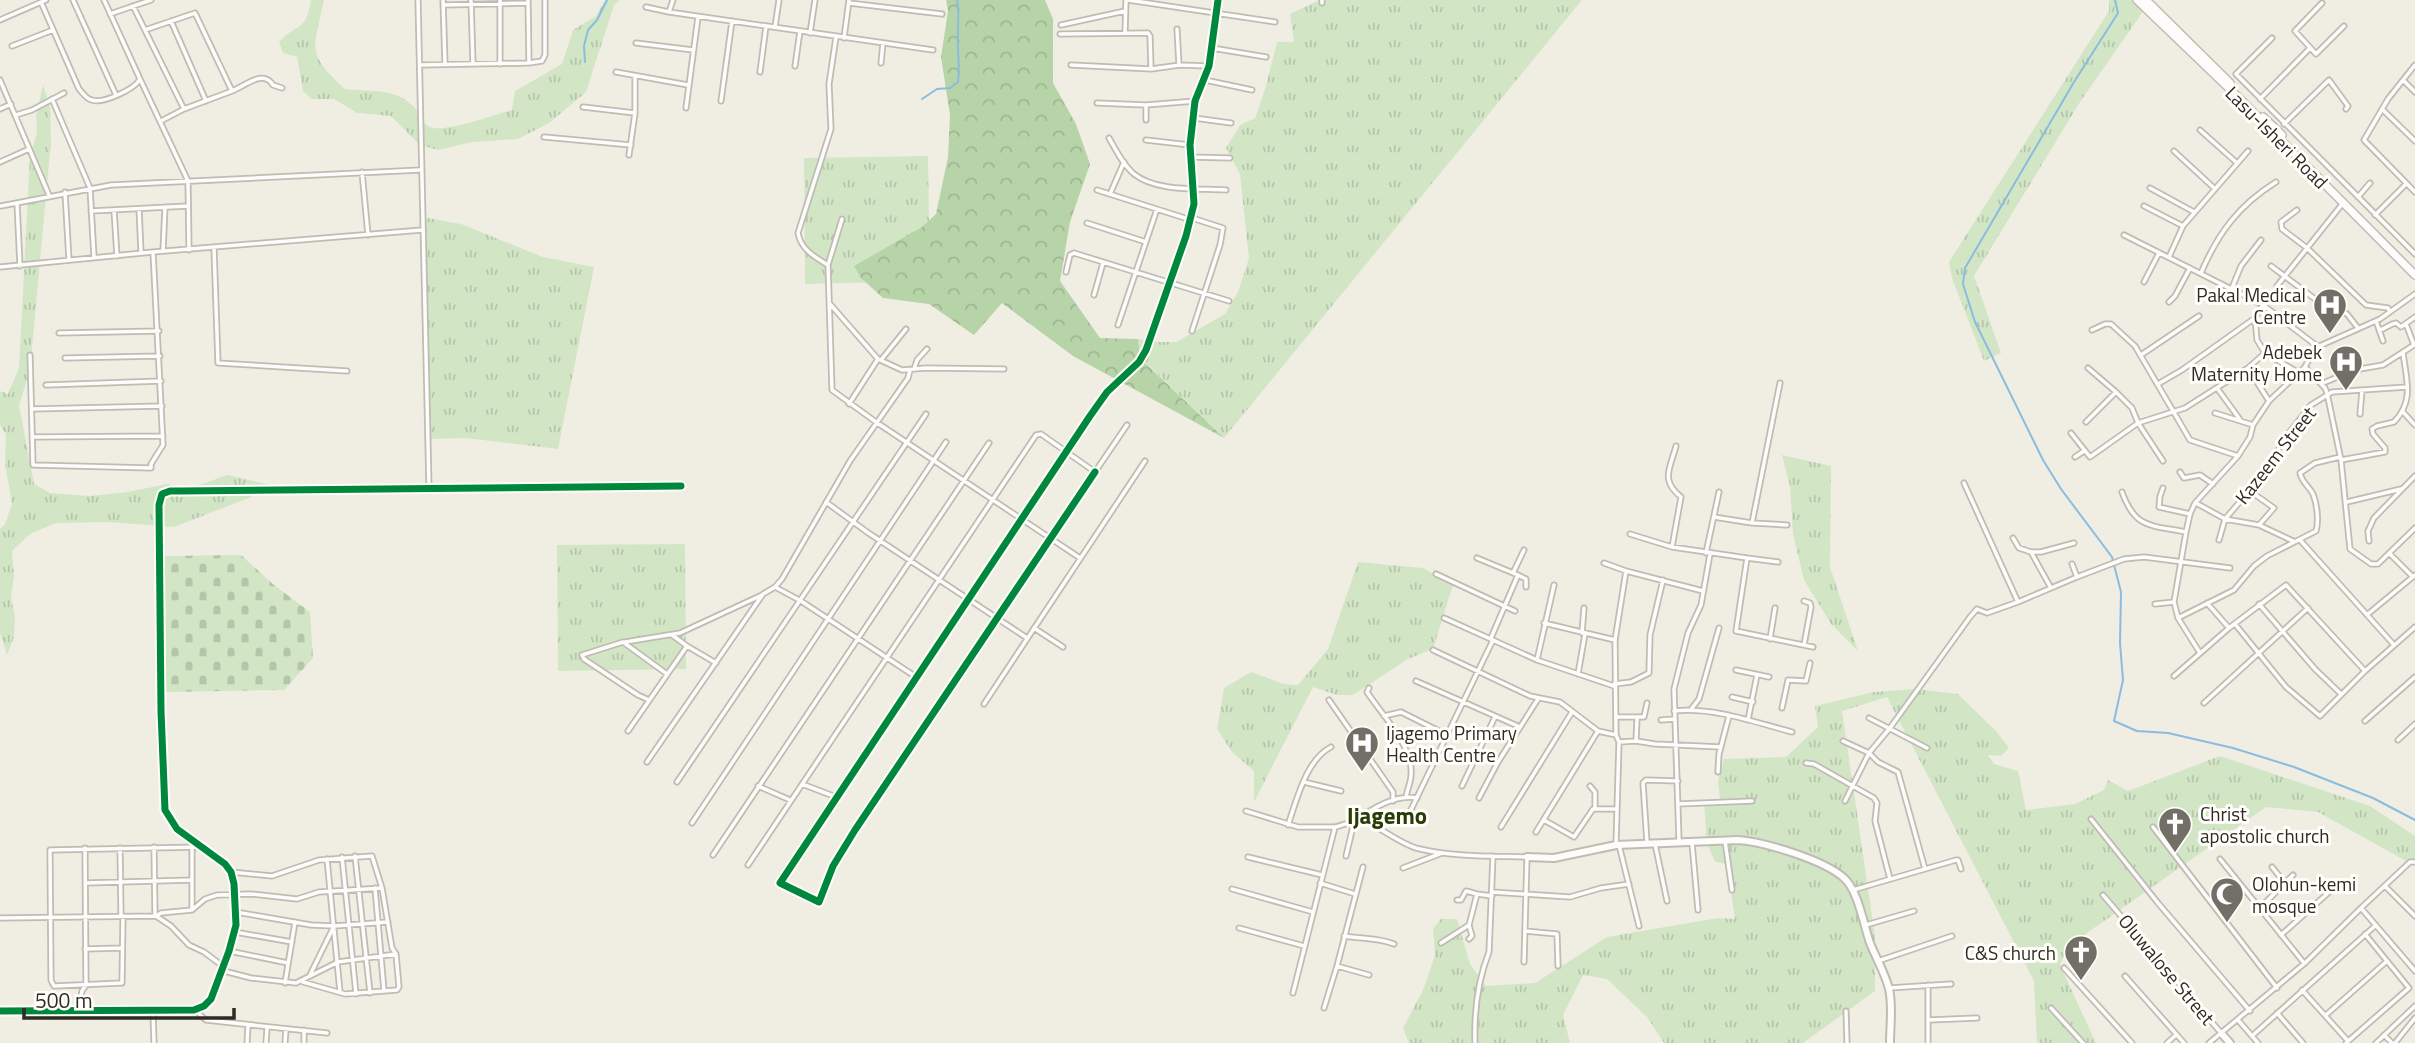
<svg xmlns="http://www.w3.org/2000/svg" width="2415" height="1043" font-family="'Titillium Web',sans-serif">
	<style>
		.grass { fill: url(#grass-tufts) }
		.forest { fill: url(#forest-crowns) }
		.cemetery { fill: url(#cemetery-stones) }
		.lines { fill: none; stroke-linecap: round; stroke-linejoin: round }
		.stream { stroke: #89bcdf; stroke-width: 2 }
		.street-casing { stroke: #bebcb3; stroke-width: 7 }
		.secondary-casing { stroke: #bebcb3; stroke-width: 10 }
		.primary-casing { stroke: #bebcb3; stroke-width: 10 }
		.street { stroke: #fdfcfb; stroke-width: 3.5 }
		.secondary { stroke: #fdfcfb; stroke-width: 6 }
		.primary { stroke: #fdfcfb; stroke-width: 7 }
		.cycleway-casing { stroke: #fffefa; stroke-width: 11 }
		.cycleway { stroke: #00873e; stroke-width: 7 }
		.labels { text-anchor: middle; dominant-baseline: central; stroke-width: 6; stroke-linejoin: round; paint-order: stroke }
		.street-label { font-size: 19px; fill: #2d2b23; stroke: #fffefa }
		.poi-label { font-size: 19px; fill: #2d2b23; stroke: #fffefa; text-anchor: end }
		.quarter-label { font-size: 23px; font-weight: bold; fill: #283c06; stroke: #fffefa }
	</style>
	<defs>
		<pattern id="grass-tufts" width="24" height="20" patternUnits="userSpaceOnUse" patternTransform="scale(1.75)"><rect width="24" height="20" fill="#d2e6c6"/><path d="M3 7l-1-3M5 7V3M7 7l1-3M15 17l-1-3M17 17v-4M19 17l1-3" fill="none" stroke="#b5c5aa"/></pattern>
		<pattern id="forest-crowns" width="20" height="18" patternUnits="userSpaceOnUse" patternTransform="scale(1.75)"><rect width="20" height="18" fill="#b7d4a9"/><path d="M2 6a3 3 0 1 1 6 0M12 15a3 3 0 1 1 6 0" fill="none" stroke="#9eb691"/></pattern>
		<pattern id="cemetery-stones" width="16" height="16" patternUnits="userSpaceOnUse" patternTransform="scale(1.75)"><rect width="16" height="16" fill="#d2e6c6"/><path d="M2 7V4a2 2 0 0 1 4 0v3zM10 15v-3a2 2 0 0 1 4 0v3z" fill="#b5c5aa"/></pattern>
	</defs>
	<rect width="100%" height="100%" fill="#f0eee2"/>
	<path class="grass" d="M311,0H324C314,49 305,53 345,89C369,92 392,87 412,105C421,112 420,125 433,128C449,131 495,115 512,110L515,91L562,64L573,30L596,16L605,0H620L614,5L586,92L549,123L518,139L472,142L438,150L420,145L391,116L357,113L334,99H312L303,91L297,57L283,53L279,42C298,22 306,32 311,0Z
		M1319,0H1582L1224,438L1140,357L1138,339L1158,342H1176L1225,314L1238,292L1249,258L1240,174L1226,148L1240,125L1255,118L1266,86L1277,42H1294L1290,14Z
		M2109,0H2151L2080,102L1974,276L2001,353L1984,361L1952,278L1949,262L2109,11Z
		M43,85L50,107L51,141L30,370L19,405L34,484L50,493L90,496L128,492L167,484L189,489L227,475L292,490L256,489L251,497L174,527L110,522L56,523L30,534L12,551L14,577L11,597L15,618L14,637L7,655L0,633V529L5,524L12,504L5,464L6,434L0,425V391L8,394L19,368L30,156L37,133L36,116Z
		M928,156L930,281L805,284L804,158Z
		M422,217L461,224L543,257L594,267L558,449L465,438L429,439Z
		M1782,455L1831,466L1830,567L1858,651L1831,624L1804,580L1793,534L1790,486Z
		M685,544L686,669L558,671L557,545Z
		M1358,562L1423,568L1453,585L1433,649L1408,659L1353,695H1337L1313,687L1254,802V771L1232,752L1217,729L1224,688L1251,672L1284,684L1298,685L1328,649Z
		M1915,689L1958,694L1997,732L2009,748L2001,756L1988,755L1994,764L2018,771L2026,810L2075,804L2104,790L2108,780L2128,791L2220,756L2370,806L2415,836V866L2318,812L2266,807L2067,947L2060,965L2096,1043H2037L2034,981L1887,697L1842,711L1875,936V991L1803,1043H1664L1647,1017L1607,979L1583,975L1563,1015L1570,1043H1409L1403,1028L1423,990L1435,955L1433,929L1441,919H1457L1470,964L1486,986L1535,983L1607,937L1718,918L1735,919L1727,864L1715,862L1707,843L1704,802L1720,799L1718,781L1724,759L1786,757L1818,727L1815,706L1874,692Z"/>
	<path class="forest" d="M946,0H1045L1053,19V83L1076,124L1090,164L1070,222L1060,281L1100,338L1138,339L1140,358L1224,438L1073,356L1002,303L974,335L929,304L883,298L861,278L854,266L922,227L936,214L948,157L950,115L941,57L948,11Z"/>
	<path class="cemetery" d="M241,555L274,585L310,612L313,658L284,690L166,692L164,556Z"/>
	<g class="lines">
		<path class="stream" d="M2115,0L2118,13L2074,82L1965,268L1963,284L1975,322L2043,460L2061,489L2112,557L2121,592L2120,643L2123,680L2114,721L2137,731L2168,733L2233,748L2294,767L2373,798L2415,820
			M585,62L584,46L588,30L597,20L607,0
			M922,99L937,89L950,88L958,82C960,68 958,60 958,47C957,31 960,16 957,0"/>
		<g class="street-casing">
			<path id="street" d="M73,0L116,95
				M418,0L429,488
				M443,0L445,64
				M471,0L473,64
				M500,0V64
				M673,0L669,12L933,50
				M1128,0L1275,22
				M1322,0V3
				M41,2L79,89C83,93 86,99 92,100C103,104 135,89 140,79L104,0
				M849,3L942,14
				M2322,3L2295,31L2316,54L2344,26
				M443,5L528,3
				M133,6L184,109L232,91L195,13L145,30
				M646,7L669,12
				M110,14L151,0
				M0,20L46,0
				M171,21L206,101
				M1061,25L1125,11
				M775,27L779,0
				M1177,29L1179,65
				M810,33L815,0
				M1125,33L1126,0
				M1060,34L1148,33L1150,36L1151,69
				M844,38L849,0
				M2272,38L2236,74L2415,254
				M636,43L693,50
				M12,46L53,30
				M1212,48L1266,57
				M529,63L542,61L545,55V0
				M881,63L883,43
				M420,65L529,63L528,0
				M1071,65L1151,69L1180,65L1208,66
				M2415,65L2403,80L2415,92
				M795,66L800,31
				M616,72L688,85
				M760,72L766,26
				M140,79L188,181L189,250
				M0,80L49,195
				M1205,80L1252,90
				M2403,80L2388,99L2364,140L2415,192
				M232,91C245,86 263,69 273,85L282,88
				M52,99L90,188L94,257
				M2260,99L2310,48
				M721,101L732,21
				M1097,103L1146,105L1195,101
				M1146,105V120
				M583,107L635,113
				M686,108L698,17
				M0,109L11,104
				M2383,110L2415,141
				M16,115L32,110L64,93
				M1194,118L1231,123
				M161,121L184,109
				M2284,124L2329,80L2348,106L2346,109
				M2200,130L2237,163
				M544,137L631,145
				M1109,138C1116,150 1123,165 1134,174C1156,192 1199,188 1226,190
				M1146,140L1190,145
				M2174,151L2214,188
				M629,155L635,113V77
				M1190,157L1230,158
				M0,162L29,149
				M362,172L368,235
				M2150,188L2194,212
				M1097,190L1191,220
				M65,192L69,260
				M1110,194L1124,162
				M2358,197L2370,183
				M17,203L20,266
				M1,206L111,185L420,170
				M2144,206L2183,226
				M139,209L141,252
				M114,210L117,256
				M2297,210L2281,222L2282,229L2307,248L2366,305L2388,308L2390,312
				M91,211L188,206
				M2375,215L2406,184
				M842,219L828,265L832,390L876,422L1080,558
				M1087,223L1146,242
				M2124,235L2263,305L2317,346
				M214,248L218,363L347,371
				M163,251L165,207
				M2169,257L2183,226L2248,151
				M828,265C815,257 801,250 798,233L831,129L829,84L836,37
				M2271,266L2315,299L2347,314L2358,328
				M0,267L153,252L422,230
				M1066,272L1070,255L1074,253L1229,301
				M2201,273C2218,233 2239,205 2276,182
				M2144,282L2159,253
				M2277,286L2343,203
				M2232,288L2241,266L2261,240
				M1094,295L1103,263
				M2169,302L2175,296L2190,268
				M830,304L878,359
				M2255,318L2257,340L2265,353
				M2376,321L2383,341
				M2406,324L2414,345
				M1118,325L1157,209
				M2092,330L2105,324H2111L2135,346L2190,440L2238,456
				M2379,330C2386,329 2389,324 2396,323L2401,327L2415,317
				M1192,331L1220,245L1223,228L1192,218
				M59,333L159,331
				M30,355L33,465L151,468V464L163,445L153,252
				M2141,355L2199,316
				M65,358L160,356
				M881,360L906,329
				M2305,367L2325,388L2327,393L2341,460L2350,549L2371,564H2378L2415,528
				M2088,368L2116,392
				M2248,368L2269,401
				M914,369L917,360L927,349
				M2158,384L2182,370L2255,318L2263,305
				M2321,384L2354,370L2383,365L2414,345
				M46,385L161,381
				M2217,388L2241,421
				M849,404L878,359L902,370L926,368L1004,369
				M32,409L162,406
				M2403,412L2415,425
				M2215,413L2253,425
				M2360,414L2362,390
				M2086,422L2116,392L2132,408L2138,423L2185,408L2248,368L2265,353L2299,373
				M2071,433L2090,457L2138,423L2163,461
				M33,437L163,436
				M2075,457L2084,451
				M2341,460L2385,452V448L2373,434L2372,429L2377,426L2394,422C2415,400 2406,380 2403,352
				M1095,472L855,830L833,866L819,902L780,883L1090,416L1107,392L1139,362L1146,350L1186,236L1194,204L1190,145L1195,101L1209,66L1218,0
				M2180,472L2184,478L2200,475L2213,484
				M1964,483L2018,602L2077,577L2072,564
				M2163,488L2160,496L2159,507L2190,514
				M2250,491L2274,508L2259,525
				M2122,492C2135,529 2151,525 2186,532
				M826,502L867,532L1027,638
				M2347,502L2401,489
				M2196,503L2225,519L2259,525L2293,541
				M1714,517L1752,523L1780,383
				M1752,523L1787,525
				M1630,534L1672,547L1747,558L1736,631L1813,647
				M2013,538L2019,548L2031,552L2051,588
				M2219,540L2225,519L2265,473L2285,438L2311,405L2332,392L2407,387
				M2300,540L2394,645
				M2369,541L2368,531L2374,518L2415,476
				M1672,547L1681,497C1660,480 1670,469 1676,446
				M2032,552H2041L2074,543
				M1706,553L1719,492
				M2390,554L2413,577
				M1477,558L1518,575L1491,638
				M1747,558L1778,562
				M1604,563L1626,571L1703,591
				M1513,573L1524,550
				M1436,574L1515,611
				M1518,575L1526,579V587
				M2077,577L2124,559L2144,557L2230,568
				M775,587L801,601L916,677
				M1804,601L1810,603L1811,607L1804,645
				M2207,603L2229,628
				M2155,604L2174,602
				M2259,604L2315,669L2341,694
				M2368,614L2415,575
				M1444,618L1537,660L1554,585
				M2178,618L2234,590L2254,566L2267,556L2316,531C2319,521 2317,504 2313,494C2309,486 2302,483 2300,473L2315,463L2340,457
				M1544,623L1615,640
				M2235,624L2286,687L2320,716L2365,671L2415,627
				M1034,628L1063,647
				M1582,633L1584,608
				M672,635L687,646
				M1770,639L1775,608
				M625,642L680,633L762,595
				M1433,650L1530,696L1560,702L1598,731L1616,735
				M2200,653L2178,618L2174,602L2186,532L2190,514L2195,503L2238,456L2250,437L2253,425L2269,401L2305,367L2315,348L2380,319L2415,294
				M1537,660L1614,686
				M1736,670L1769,677
				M1578,674L1585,634
				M2174,676L2229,628L2286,585L2365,671
				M1416,681L1520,727
				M1614,684L1631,682L1649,673L1650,635L1663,580
				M1369,688L1367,692C1382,715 1414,747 1411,775C1411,782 1407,790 1406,797
				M1732,697L1753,702
				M649,700L638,695L584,659L582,655L623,642L667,674
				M1329,700L1393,792V801
				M2204,703L2308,608
				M984,704L1145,461
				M1692,708L1699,699L1719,628
				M1782,708L1788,680L1806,681L1810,663
				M1674,711C1714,707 1754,722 1792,732
				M1384,716L1401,712L1447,735
				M1617,717H1644L1647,703
				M1869,718L1927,748
				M1661,720L1675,719
				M1748,720L1757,675
				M2365,721L2415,677
				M628,731L687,646L716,663
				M2398,740L2415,724
				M1636,741L1637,719
				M1843,741L1869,753L1878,762L1898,772L1925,869
				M1619,742L1636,741L1655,744L1721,747
				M647,762L763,594L775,587L782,579L850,461L908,378L910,370
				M1806,763L1814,764L1874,798L1877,803L1875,821L1890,879
				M1718,772L1719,754L1729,716
				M677,782L926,414
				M1304,782L1341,791
				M802,784L836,797
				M758,786L790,800
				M1462,786L1495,717
				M1590,786L1595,792V809
				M1479,798L1498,762L1538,699
				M1845,801L1869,753L1890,728L1970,617L1977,609L1987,613L2018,602
				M1678,804L1752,801
				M1246,811L1298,827H1335
				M1407,818L1493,640
				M2091,819L2158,903L2250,1011
				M1544,820L1574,837L1593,809H1616
				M692,823L946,442
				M1288,825C1297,799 1306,760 1331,747
				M1501,827L1572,712
				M2153,827L2277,988
				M1536,832L1598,731
				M1679,841L1674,689L1688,633L1701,605L1710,554
				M1725,841L1732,890
				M1647,843L1643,783L1646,780L1678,781
				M1692,843L1698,910
				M1655,844L1667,901
				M192,845V910
				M1616,845L1619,742L1616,735L1615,640L1626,571
				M1619,845L1639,926
				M154,847L155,916
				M120,848L121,915
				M713,855L989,443
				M355,856L370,993
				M1346,856L1354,822C1371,809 1395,794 1417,798
				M342,857L356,994
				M1248,857L1322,875
				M327,859L340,992
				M2220,859L2304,963
				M748,865L1036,435L1041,434L1095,472L1127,425
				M2272,867L2285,883
				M1403,868L1442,853
				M231,872L272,876L319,860L372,856L382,888L392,948L396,954L399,987L397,990L345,994L303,982
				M86,883L192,880
				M1320,883L1355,894
				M2385,886L2415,916
				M375,888L384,991
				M1232,889L1313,912
				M1853,890L1956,860H1958L1961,869
				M1492,892L1570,897L1601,888L1629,884
				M2103,895L2222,1034
				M1457,900H1461L1466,891L1477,894
				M2261,907L2293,875
				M2361,908L2410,862H2415
				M236,912L311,925L334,926L388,922
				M123,916L122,983L54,986L51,980L50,850L201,847
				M156,916L171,926L189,945L204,952L224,967
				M0,918L156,916L161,913L192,910L205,899L217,895L251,894L297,899L319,892L382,888
				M1469,925L1472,936L1469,939
				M1866,925L1914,911
				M1239,928L1304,946
				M1525,931L1557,934L1558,966
				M235,932L292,942
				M2281,935L2337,885
				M1344,936C1361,939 1377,937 1394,944
				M1441,943L1469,925L1477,894L1492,896
				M85,949L122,948
				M229,951L288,963
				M1878,961L1952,936
				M1337,966L1369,975
				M2064,968L2132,1043
				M224,971L251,978L296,983L338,962L396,954
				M310,975L334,926
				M2125,976L2184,1043
				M285,983L295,922
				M1928,985V1043
				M1889,988L1951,984
				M2302,990L2348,1041
				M1293,993L1335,827C1344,825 1353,820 1362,821C1376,823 1400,845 1420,849C1454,857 1492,856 1527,857L1524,962
				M197,1008L200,1015L206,1020L327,1033
				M1324,1008L1337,966L1363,867
				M2051,1008L2083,1043
				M0,1011L194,1010L204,1006L211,999L229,951L236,925L234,884L231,872L225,864L177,829L165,810L161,711L159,505L162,494L170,491H180L681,486
				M78,1011L82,991L86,985L85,848
				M153,1011L154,1043
				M1846,1011L1847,1043
				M2277,1013L2303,1043
				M2326,1015L2387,961
				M1929,1020L1977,1018
				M2238,1020L2258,1043
				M2384,1035L2392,1043
				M2252,1036L2376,925
				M247,1043L248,1026
				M266,1043L267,1028
				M285,1043L286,1029
				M304,1043V1030
				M1475,1043C1474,1013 1478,980 1489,952L1493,856
				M2167,1043L2176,1035
				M2209,1043L2305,963L2361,908L2415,971
				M2346,1043L2409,988L2365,934
				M2376,1043L2415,1006
				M2395,1043L2415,1018"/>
		</g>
		<g class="secondary-casing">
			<path id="secondary" d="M1527,857L1554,858L1616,845L1738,840C1765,842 1824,860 1844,878C1858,890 1864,926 1870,943C1876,958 1885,973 1889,989C1893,1005 1890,1026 1890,1043
				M2222,1034L2230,1043"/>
		</g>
		<g class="primary-casing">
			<path id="primary" d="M2137,0L2237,96L2415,275
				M2146,0L2230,83
				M2263,117L2282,135"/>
		</g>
		<use href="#street" class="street"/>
		<use href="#secondary" class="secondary"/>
		<use href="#primary" class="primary"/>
		<g class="cycleway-casing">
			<path id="cycleway" d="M1095,472L855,830L833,866L819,902L780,883L1090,416L1107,392L1139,362L1146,350L1186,236L1194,204L1190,145L1195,101L1209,66L1218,0
				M0,1011L194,1010L204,1006L211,999L229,951L236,925L234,884L231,872L225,864L177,829L165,810L161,711L159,505L162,494L170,491H180L681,486"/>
		</g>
		<use href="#cycleway" class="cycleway"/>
	</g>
	<defs>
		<g id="hospital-pin" transform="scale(1.75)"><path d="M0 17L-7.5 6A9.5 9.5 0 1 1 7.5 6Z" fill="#716f66" stroke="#fffefa"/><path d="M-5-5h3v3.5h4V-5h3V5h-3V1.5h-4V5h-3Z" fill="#fff"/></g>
		<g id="church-pin" transform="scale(1.75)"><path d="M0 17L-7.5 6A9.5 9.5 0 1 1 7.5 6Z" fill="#716f66" stroke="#fffefa"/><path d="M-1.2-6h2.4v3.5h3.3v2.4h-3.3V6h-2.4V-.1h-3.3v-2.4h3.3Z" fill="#fff"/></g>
		<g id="mosque-pin" transform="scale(1.75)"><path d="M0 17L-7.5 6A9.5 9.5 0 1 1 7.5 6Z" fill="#716f66" stroke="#fffefa"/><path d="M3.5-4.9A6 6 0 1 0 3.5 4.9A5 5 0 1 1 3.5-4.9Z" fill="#fff"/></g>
	</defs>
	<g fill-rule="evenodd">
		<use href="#hospital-pin" x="2330" y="305"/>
		<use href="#hospital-pin" x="2346" y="362"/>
		<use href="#hospital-pin" x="1362" y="743"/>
		<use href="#church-pin" x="2175" y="824"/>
		<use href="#mosque-pin" x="2227" y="894"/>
		<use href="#church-pin" x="2081" y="952"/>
	</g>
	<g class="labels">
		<g class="street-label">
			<text transform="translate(2277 137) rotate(45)">Lasu-Isheri Road</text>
			<text transform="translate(2275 455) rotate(-52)">Kazeem Street</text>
			<text transform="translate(2167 969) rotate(50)">Oluwalose Street</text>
		</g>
		<g class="poi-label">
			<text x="2306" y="294">Pakal Medical<tspan x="2306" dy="22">Centre</tspan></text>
			<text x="2322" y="351">Adebek<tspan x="2322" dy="22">Maternity Home</tspan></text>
			<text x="1386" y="732" text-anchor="start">Ijagemo Primary<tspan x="1386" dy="22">Health Centre</tspan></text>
			<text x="2200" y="813" text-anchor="start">Christ<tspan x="2200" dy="22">apostolic church</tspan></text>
			<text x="2252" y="883" text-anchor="start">Olohun-kemi<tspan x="2252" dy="22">mosque</tspan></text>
			<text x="2056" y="952">C&amp;S church</text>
		</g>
		<g class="quarter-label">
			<text x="1387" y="815">Ijagemo</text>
		</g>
	</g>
	<path d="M24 1008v10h210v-10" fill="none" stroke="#2d2b23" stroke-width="3.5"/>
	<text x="35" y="1008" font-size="21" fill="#2d2b23" stroke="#fffefa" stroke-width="5" paint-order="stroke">500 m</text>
</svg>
